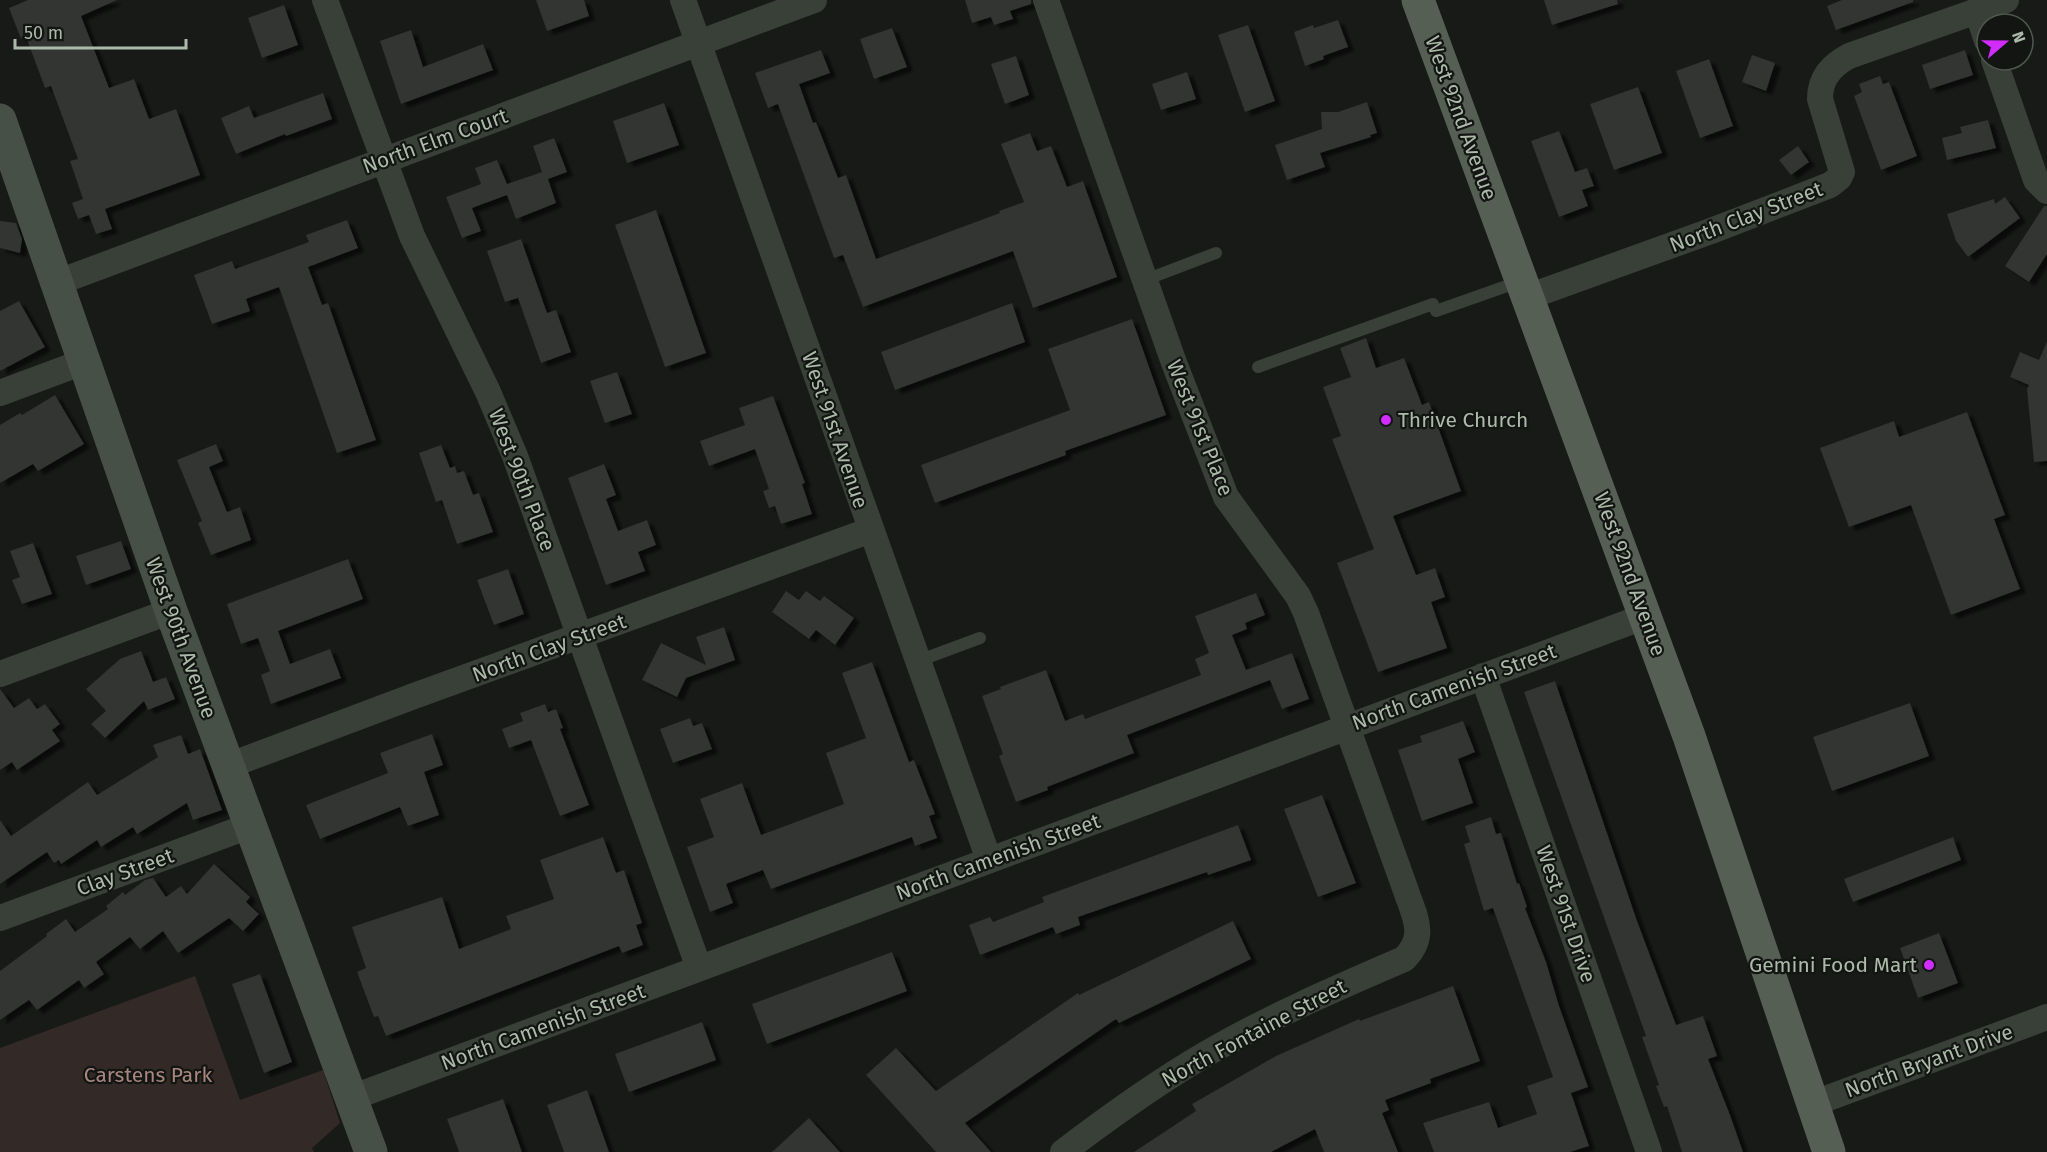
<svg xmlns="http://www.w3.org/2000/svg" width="2047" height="1152" font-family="'Fira Sans',sans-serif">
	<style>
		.green { fill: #332a27 }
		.building { fill: #303430; filter: url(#shadow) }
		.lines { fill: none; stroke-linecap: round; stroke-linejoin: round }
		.lane { stroke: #394038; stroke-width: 12 }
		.street { stroke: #394038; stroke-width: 26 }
		.secondary { stroke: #475046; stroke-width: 33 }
		.primary { stroke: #555f54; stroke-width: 33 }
		.poi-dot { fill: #d02bff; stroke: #131513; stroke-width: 2 }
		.labels { text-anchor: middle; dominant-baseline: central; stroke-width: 4.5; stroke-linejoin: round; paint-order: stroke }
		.street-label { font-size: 21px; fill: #acbba9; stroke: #131513 }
		.poi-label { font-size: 21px; fill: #acbba9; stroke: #131513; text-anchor: start }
		.park-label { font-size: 21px; fill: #a8867e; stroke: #131513 }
	</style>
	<defs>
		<filter id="shadow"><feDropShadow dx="6" dy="4" stdDeviation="1.5" flood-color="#0009"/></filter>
	</defs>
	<rect width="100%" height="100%" fill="#181a18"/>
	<path class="green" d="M195,976L240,1100L323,1070L340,1123L312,1148L314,1152H0V1048Z"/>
	<path class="building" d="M28,0H117L81,16L109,88L134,79L149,119L176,109L200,175L105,209L112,229L96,234L89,215L78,219L72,203L83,199L70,161L78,159L51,86L45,88L26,37L21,39L9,8Z
		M536,0H584L589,16L547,31Z
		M965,0H1031V4L1010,11L1013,19L994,25L991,17L972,23Z
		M1544,0H1617L1618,4L1552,25Z
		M1842,0H1913V2L1836,30L1827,6Z
		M284,5L298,45L262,58L248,18Z
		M1338,20L1348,47L1323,56L1324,59L1305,66L1294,32L1313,25L1314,28Z
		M1248,25L1275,101L1245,112L1218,35Z
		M892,28L907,67L874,79L860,39Z
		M411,30L423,67L483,44L493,70L401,104L380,41Z
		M821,50L830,73L799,84L813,123L816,122L838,178L846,175L876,259L1000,213L999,211L1024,202L1001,144L1030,133L1037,151L1051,146L1067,187L1083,181L1117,277L1033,308L1013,251L863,307L843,255L834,258L778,104L768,108L755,73Z
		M1965,50L1973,75L1930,89L1922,65Z
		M1752,55L1775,63L1766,91L1742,82Z
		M1016,56L1029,95L1005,104L991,64Z
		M1709,59L1733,126L1700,138L1676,71Z
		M1187,72L1196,99L1161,110L1152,84Z
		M1880,76L1883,84L1889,82L1917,156L1881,170L1854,96L1862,92L1859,84Z
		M1638,87L1662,153L1614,170L1590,104Z
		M323,93L332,119L286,136L285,134L236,154L221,118L249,106L254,118Z
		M1367,102L1377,133L1370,135L1371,137L1320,153L1325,167L1287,180L1275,145L1322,129L1321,112H1338Z
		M664,103L679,145L627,163L613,121Z
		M1988,120L1996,148L1947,160L1942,138L1962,133L1960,127Z
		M1559,131L1575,172L1587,168L1594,186L1582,190L1588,206L1559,217L1531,141Z
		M554,138L567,172L548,179L556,203L516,219L507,195L472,208L481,231L462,238L446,197L481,184L475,168L497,160L507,184L542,172L533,146Z
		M1798,146L1809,162L1791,175L1779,160Z
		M2005,197L2020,218L1968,257L1956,241L1947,214L1994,199L1995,204Z
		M2044,206H2047V254L2029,282L2005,266Z
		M656,210L706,353L665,367L615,225Z
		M347,220L358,248L308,267L322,305L328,303L376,440L337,453L279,287L246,299L250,311L212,324L194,275L232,261L235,269L309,242L306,235Z
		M0,221L16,223L22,239L20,253L0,248Z
		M521,239L547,313L556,310L571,352L541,363L518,298L505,302L487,251Z
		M19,301L45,347L0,371V311Z
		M1012,303L1025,342L895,390L881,352Z
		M1132,319L1166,415L1065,451L1066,455L935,503L921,465L1070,410L1048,349Z
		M1366,338L1376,368L1404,358L1422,405L1429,402L1461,491L1393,516L1416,575L1435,568L1445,597L1431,602L1447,648L1378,672L1337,563L1374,549L1332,439L1341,436L1323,387L1351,377L1340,348Z
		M2047,342V461L2034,462L2027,389L2029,385L2010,377L2020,352L2039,360Z
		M617,372L632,414L605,423L590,381Z
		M55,395L84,444L38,471L33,464L0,483V425L20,413L22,415Z
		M773,396L805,483L802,484L812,514L781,524L775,506L769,508L763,491L769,489L755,449L709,466L700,441L745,425L739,408Z
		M1967,412L2005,515L1994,519L2020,589L1951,615L1911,505L1849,527L1820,448L1894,421L1899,437Z
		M216,444L223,461L209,467L227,512L240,507L251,540L211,555L198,523L202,521L177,460Z
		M441,445L450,468L455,466L457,473L464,471L473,495L479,493L493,532L457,544L442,500L436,502L419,453Z
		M604,464L616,495L606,499L618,531L647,520L656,545L638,552L645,571L606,585L568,478Z
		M121,541L131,569L86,585L76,556Z
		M33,543L52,594L22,604L12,580L20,577L10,551Z
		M348,559L363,599L278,631L290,664L330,649L341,678L271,704L261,675L270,671L258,638L241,644L227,604Z
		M508,569L524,614L494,625L477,580Z
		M786,591L799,600L806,591L820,601L824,596L854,618L835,645L816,630L809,639L772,612Z
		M1256,593L1265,615L1245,623L1247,629L1232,635L1246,670L1292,653L1309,699L1282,709L1270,680L1127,735L1134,753L1047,787L1048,790L1016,802L999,756L1003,754L982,696L1001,689L1000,687L1046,670L1065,721L1083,714L1085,719L1201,675L1195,659L1209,653L1195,616Z
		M724,627L735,660L686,678L677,697L642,680L661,643L706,665L696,637Z
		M141,651L153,682L166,677L175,699L148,710L144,701L105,738L91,724L106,711L86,689L120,659Z
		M872,662L909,762L914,760L935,814L929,816L937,838L915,846L912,837L771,889L763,870L726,884L733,903L710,912L687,847L714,837L700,799L742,783L761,835L844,804L826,753L866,738L842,673Z
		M1555,681L1637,921L1676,1025L1703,1016L1717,1056L1708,1059L1730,1115L1743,1152H1682L1667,1106L1664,1107L1656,1086L1659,1085L1642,1037L1646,1036L1524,692Z
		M0,689L14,708L29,698L37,709L45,704L60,724L52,730L60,741L17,770L12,762L0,770Z
		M1910,703L1929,756L1832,791L1813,737Z
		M545,704L548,712L556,709L563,728L560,729L589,805L560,816L531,740L509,748L502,729L523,721L520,713Z
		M690,718L693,726L702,723L712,749L673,763L660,729Z
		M1463,721L1475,752L1458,759L1473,803L1422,821L1398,750L1422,742L1420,736Z
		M432,734L443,765L424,772L439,815L408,826L400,807L320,839L306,805L388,773L380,753Z
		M181,735L188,754L200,749L222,810L193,820L187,803L137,834L133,827L101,847L97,840L61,864L59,860L54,863L47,852L0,884V820L11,836L88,782L97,795L158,757L153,745Z
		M1322,795L1356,883L1318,897L1284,809Z
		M1491,817L1496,834L1501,833L1517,884L1519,883L1527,907L1525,908L1546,962L1559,1006L1588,1087L1571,1093L1589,1146L1570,1152H1434L1423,1123L1489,1102L1498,1128L1537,1114L1527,1086L1553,1077L1493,908L1484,911L1464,844L1470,842L1465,826Z
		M1238,825L1251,860L1208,875L1207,872L1078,917L1080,925L1056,934L1053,927L980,955L969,925L990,917L993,922L1044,902L1042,897Z
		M603,837L616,873L624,870L642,923L636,925L643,945L622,953L619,946L386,1036L378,1016L374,1017L357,972L366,968L352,927L442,897L459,949L511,929L506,916L554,899L540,860Z
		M1953,837L1961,860L1853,902L1844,879Z
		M214,864L250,897L246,902L259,914L243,931L229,918L178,953L163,931L140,949L130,937L96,962L104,974L84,988L79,980L37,1010L29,1000L0,1020V971L47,936L46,934L66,919L75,932L108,909L106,906L123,892L125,895L145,880L153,878L166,897L181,886L187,894Z
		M1233,921L1251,959L1119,1023L1116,1019L965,1123L991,1152H936L866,1075L896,1048L936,1091L1078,993L1079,995Z
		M1939,933L1958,983L1918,998L1900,948Z
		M892,952L907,991L767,1044L752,1004Z
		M260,974L292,1062L264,1073L232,984Z
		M1453,986L1480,1061L1430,1079L1431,1083L1385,1100L1389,1110L1382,1113L1398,1152H1324L1315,1129L1271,1152H1134L1196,1111L1192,1104L1276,1056L1359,1019L1360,1021Z
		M702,1022L716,1060L629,1092L615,1054Z
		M587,1090L609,1152H564L547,1105Z
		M503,1099L522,1152H459L447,1119Z
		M809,1118L840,1152H772Z"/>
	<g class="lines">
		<path class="lane" d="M1145,280L1216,253
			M1436,311L1521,281
			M1258,367L1433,304
			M918,661L980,638"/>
		<path class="street" d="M325,0L412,236L488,392L515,456L699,968
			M683,0L989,860
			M1046,0L1173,360L1226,497L1298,596L1306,613L1405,888C1414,916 1428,935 1404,959C1337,988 1269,1017 1206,1054C1156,1083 1109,1117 1063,1152
			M1987,41L1977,11L2006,0
			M1994,60L2036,180L2047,191
			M56,283L814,0
			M1528,297L1711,231L1830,185L1839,178L1842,172L1820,99C1820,78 1831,66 1849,56L1977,11
			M0,393L83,362
			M0,674L171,611
			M1483,676L1649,1152
			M228,766L414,696L871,530
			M0,918L249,826
			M351,1098L1646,616
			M1812,1104L2047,1017"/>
		<path class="secondary" d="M0,120L171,611L371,1152"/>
		<path class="primary" d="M1418,0L1689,736L1829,1152"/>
	</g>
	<g class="poi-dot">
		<circle cx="1386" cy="420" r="6"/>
		<circle cx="1929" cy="965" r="6"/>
	</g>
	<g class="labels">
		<g class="street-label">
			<text transform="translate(1461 118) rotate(70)">West 92nd Avenue</text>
			<text transform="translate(435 141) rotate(-20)">North Elm Court</text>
			<text transform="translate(1746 217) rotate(-21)">North Clay Street</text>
			<text transform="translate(1200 428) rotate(68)">West 91st Place</text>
			<text transform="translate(835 430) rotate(71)">West 91st Avenue</text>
			<text transform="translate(522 480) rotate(69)">West 90th Place</text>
			<text transform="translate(1630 574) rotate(70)">West 92nd Avenue</text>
			<text transform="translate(181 638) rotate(70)">West 90th Avenue</text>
			<text transform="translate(549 648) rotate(-20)">North Clay Street</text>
			<text transform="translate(1454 687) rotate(-20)">North Camenish Street</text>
			<text transform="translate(998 857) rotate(-20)">North Camenish Street</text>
			<text transform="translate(125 872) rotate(-20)">Clay Street</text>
			<text transform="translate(1566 914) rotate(71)">West 91st Drive</text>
			<text transform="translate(543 1027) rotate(-20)">North Camenish Street</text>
			<text transform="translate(1254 1033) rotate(-28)">North Fontaine Street</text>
			<text transform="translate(1929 1061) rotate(-20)">North Bryant Drive</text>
		</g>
		<g class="poi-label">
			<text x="1398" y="420">Thrive Church</text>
			<text x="1917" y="965" text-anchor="end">Gemini Food Mart</text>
		</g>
		<g class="park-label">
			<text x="148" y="1075">Carstens Park</text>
		</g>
	</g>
	<g transform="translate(2005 42) rotate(70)"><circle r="28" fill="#131513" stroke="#50574f" stroke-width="1.5"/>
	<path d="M0-4.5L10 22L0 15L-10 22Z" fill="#d02bff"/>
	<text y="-9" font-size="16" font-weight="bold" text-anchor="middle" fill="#acbba9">N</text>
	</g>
	<path d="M15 39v9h171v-9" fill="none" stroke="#acbba9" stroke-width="3"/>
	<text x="24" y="39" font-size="18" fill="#acbba9" stroke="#131513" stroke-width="4.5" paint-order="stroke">50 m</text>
</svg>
